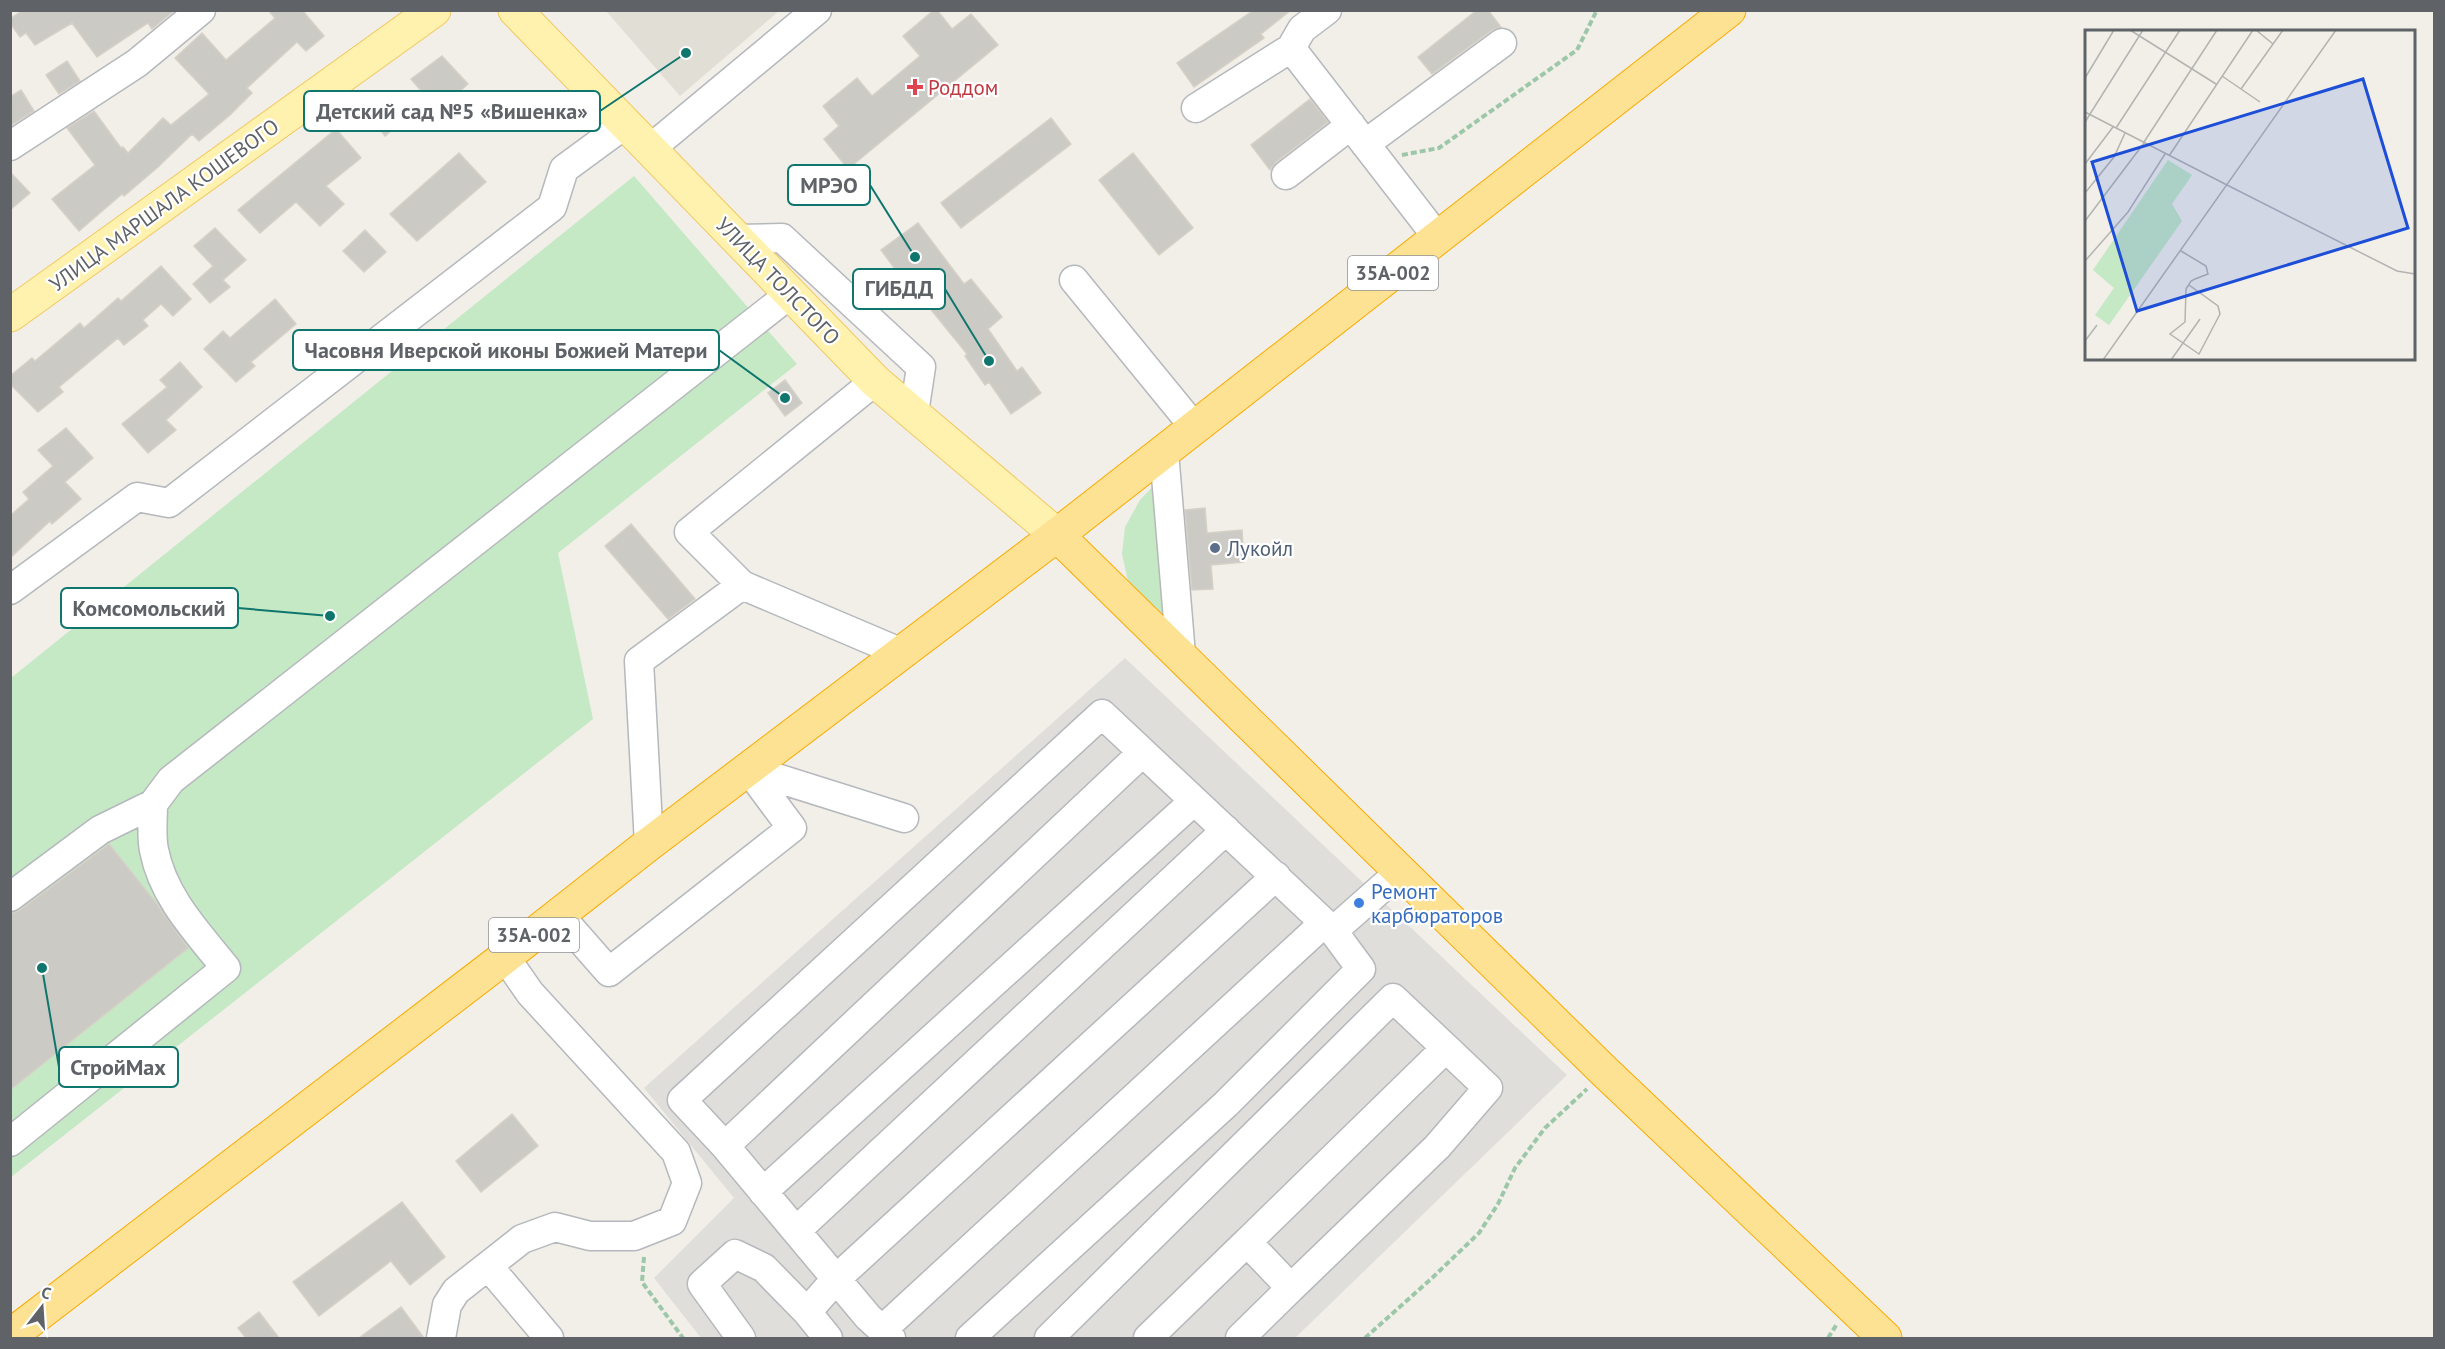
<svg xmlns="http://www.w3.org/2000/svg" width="2445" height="1349" font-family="'PT Sans',sans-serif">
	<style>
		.industrial { fill: #e0deda }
		.education { fill: #e1ded6 }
		.green { fill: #c5e8c5 }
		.building { fill: #cccac5; stroke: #d6d1c6; stroke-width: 1.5 }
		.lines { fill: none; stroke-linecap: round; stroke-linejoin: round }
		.minor-casing { stroke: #b5b8bc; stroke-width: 31 }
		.major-casing { stroke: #f2c960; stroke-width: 35 }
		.highway-casing { stroke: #f9ab00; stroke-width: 35 }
		.path { stroke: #9cc7a9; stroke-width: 4; stroke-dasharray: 6 3; stroke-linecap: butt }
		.minor { stroke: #fff; stroke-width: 28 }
		.major { stroke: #fff2af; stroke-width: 33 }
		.highway { stroke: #fde293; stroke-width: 33 }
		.health-dot { fill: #e0444e; stroke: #fff; stroke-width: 2 }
		.service-dot { fill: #5c6f8a; stroke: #fff; stroke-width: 2 }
		.shop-dot { fill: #3f7fe0; stroke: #fff; stroke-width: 2 }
		.labels { text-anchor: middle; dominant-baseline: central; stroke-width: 4.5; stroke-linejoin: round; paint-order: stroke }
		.shield { fill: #fff; stroke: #8f9295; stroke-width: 1.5 }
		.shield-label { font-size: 20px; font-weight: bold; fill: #5f6368 }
		.health-label { font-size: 21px; fill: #be3a42; stroke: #fff; text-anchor: start }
		.street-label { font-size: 21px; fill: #5f6368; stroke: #fff }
		.service-label { font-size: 21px; fill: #4e5e75; stroke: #fff; text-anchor: start }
		.shop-label { font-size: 21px; fill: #366cbe; stroke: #fff; text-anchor: start }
		.inset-road { fill: none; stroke: #b3b3b1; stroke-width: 1.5 }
		.view { fill: #1d4ed8; fill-opacity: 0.15; stroke: #1d4ed8; stroke-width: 3 }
		.inset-edge { fill: none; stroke: #5f6368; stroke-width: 3 }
		.leader { fill: none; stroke: #0f766e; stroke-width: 2 }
		.callout-dot { fill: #0f766e; stroke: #fff; stroke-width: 2 }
		.callout { fill: #fff; stroke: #0f766e; stroke-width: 2 }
		.callout-label { font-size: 22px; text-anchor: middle; font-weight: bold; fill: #5f6368 }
	</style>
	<rect width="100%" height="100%" fill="#f1efe8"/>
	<path class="industrial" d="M1125,658L1567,1075L1295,1338H701L654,1278L734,1198L644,1088Z"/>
	<path class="education" d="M606,11H779L680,96Z"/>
	<path class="green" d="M634,176L797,364L558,553L593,719L11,1177V678Z
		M1160,479L1171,632L1128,581L1122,554L1125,527L1140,500Z"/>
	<path class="building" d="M23,10H175L152,29L148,23L97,57L72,23L35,45L26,33L20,37L10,23V19Z
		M268,10H302L324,36L306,51L297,42L247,88L252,93L230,115L199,141L192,134L158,167L124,196L122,194L79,231L52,199L95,165L67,128L94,111L121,148L123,147L128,153L163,118L171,125L209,94L175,58L202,33L226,60L275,18Z
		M934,10H937L952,29L971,14L998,45L848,169L824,139L839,126L823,106L857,78L872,96L920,56L903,36Z
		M1254,10H1291L1261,34L1264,38L1194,87L1177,63Z
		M1477,10H1488L1501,27L1492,30L1432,74L1418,57Z
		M442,56L468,84L438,110L411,79Z
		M67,61L80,81L59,94L46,75Z
		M21,90L34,111L10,126V97Z
		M384,94L405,119L385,136L364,108Z
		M1310,99L1328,122L1276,162L1270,170L1251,145Z
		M1051,118L1071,144L961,228L941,203Z
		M336,129L361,158L326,186L344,204L320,226L296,202L260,233L238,210Z
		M459,153L486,182L417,241L390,214Z
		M1133,153L1193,228L1159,255L1099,180Z
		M10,172L30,193L10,210Z
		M918,223L964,284L971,279L1002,317L988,329L1017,371L1022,367L1041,393L1011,414L989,382L985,385L965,356L967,354L915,290L912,292L881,250Z
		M215,228L246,260L223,280L230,287L210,303L193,284L213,266L194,246Z
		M365,230L386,252L364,272L343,251Z
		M161,266L191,299L173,316L161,304L143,320L148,326L124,345L118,338L59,387L63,392L38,412L10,384V376L32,358L35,361L80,323L84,328L118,298L121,301Z
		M275,299L296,324L251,362L255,366L236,382L204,349L223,331L230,338Z
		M180,362L202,387L166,420L176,430L148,453L122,424L167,387L160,380Z
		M785,380L802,403L785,416L768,393Z
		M66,428L93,458L65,482L81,499L52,524L50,521L10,558V516L29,499L23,492L53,466L38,450Z
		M1205,508L1207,533L1242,530L1244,562L1211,565L1213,589L1192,590L1185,510Z
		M631,524L695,599L668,619L605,546Z
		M109,844L157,904L188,948L10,1090V914L20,910Z
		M512,1114L538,1146L481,1192L456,1161Z
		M402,1202L445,1257L410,1285L391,1261L319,1316L293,1282Z
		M401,1307L424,1338H359Z
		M259,1312L279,1338H246L238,1328Z"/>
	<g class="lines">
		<g class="minor-casing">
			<path id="minor" d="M1291,48L1302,29L1327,10
				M1196,108L1291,48L1438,238
				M1365,144L1502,43
				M10,146L137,63L201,10
				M650,149L817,10
				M1286,175L1351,125
				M737,239L782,238L921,367L914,413
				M1074,280L1195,428
				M1164,452L1181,655
				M742,585L689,532L875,381
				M10,590L137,497L169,503L552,207L564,169L624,125
				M748,769L904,818
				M649,844L639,661L742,585L902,653
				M10,897L100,830L153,804L171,780L790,294
				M559,915L609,972L792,828L748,769
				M1333,931L1401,871
				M10,1142L226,968C197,932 163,897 154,850C151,836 153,819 153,804
				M725,1146L1142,753
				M763,1192L1194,801
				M796,1231L1226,830
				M1247,1242L1446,1048L1488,1088L1437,1147L1291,1288
				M489,1267L549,1338
				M807,1312L836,1279L1276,876
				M882,1330L1324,923
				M441,1338L447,1305L456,1291L522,1239L555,1227L590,1236H634L672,1221L687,1183L676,1152L530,993L505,957
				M741,1338L702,1284L735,1254L764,1268L807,1312L828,1338
				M891,1338L868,1317L725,1146L682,1100L1102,714L1333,931L1361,969L1226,1104L970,1338
				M1049,1338L1393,998L1446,1048
				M1148,1338L1247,1242L1291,1288L1240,1338"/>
		</g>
		<g class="major-casing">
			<path id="major" d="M515,10L875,381L1057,535
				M10,315L434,10"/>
		</g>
		<g class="highway-casing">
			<path id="highway" d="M1057,535L1604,1071L1885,1338
				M10,1336L505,957L649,844L1057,535L1729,10"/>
		</g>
		<path class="path" d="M1402,155L1439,148L1577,50L1597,10
			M644,1257L642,1282L683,1338
			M1365,1338L1431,1279L1479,1233L1498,1204L1515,1168L1545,1128L1587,1089
			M1828,1338L1837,1324"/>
		<use href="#minor" class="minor"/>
		<use href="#major" class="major"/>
		<use href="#highway" class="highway"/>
	</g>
	<path class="health-dot" d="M912 78h6v6h6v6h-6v6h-6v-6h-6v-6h6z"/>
	<circle class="service-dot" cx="1215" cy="548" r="6"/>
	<circle class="shop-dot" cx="1359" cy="903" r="6"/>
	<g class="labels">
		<g class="shield">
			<rect x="1348" y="256" width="90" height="34" rx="4.5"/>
			<rect x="489" y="918" width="90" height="34" rx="4.5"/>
		</g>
		<g class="shield-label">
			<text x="1393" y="273">35А-002</text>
			<text x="534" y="935">35А-002</text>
		</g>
		<g class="health-label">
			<text x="928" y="87">Роддом</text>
		</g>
		<g class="street-label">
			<text transform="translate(164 205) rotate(-36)">УЛИЦА МАРШАЛА КОШЕВОГО</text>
			<text transform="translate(778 281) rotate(46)">УЛИЦА ТОЛСТОГО</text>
		</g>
		<g class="service-label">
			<text x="1227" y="548">Лукойл</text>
		</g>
		<g class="shop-label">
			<text x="1371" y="891">Ремонт<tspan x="1371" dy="24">карбюраторов</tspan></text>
		</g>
	</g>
	<g transform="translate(2085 30)">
		<rect width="330" height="330" fill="#f1efe8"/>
		<path d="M83,130L107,145L87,174L97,191L24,295L10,285L29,258L8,240Z" fill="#c5e8c5"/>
		<path class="inset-road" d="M45,0L131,54M171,0L188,14M137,46L175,72M0,48L29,0M156,59L198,0M0,82L142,155M0,92L58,0M31,98L95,0M59,112L132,0M84,126L168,0M0,134L28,97M142,155L312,241L330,244M0,163L29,127L40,103M0,191L59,113M96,221L121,236L123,244L110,249L106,251L101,259L100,292L85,304L114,324L135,284L133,276L104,255M0,231L43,182L80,124M0,311L12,295M18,330L251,0M86,330L115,289"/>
		<path class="view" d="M278,49L323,198L52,281L7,132Z"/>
		<rect width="330" height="330" class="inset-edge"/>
	</g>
	<path class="leader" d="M686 53L600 111M915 257L870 185M989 361L945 289M785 398L719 350M330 616L238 608M42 968L59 1067"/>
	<g class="callout-dot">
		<circle cx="686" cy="53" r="6"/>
		<circle cx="915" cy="257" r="6"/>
		<circle cx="989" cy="361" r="6"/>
		<circle cx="785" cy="398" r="6"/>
		<circle cx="330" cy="616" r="6"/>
		<circle cx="42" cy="968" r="6"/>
	</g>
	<g class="callout">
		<rect x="304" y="91" width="296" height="40" rx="6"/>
		<rect x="788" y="165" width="82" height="40" rx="6"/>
		<rect x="853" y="269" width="92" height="40" rx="6"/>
		<rect x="293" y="330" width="426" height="40" rx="6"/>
		<rect x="61" y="588" width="177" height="40" rx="6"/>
		<rect x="59" y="1047" width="119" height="40" rx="6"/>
	</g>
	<g class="callout-label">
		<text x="452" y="119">Детский сад №5 «Вишенка»</text>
		<text x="829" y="193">МРЭО</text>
		<text x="899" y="296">ГИБДД</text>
		<text x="506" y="358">Часовня Иверской иконы Божией Матери</text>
		<text x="149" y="616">Комсомольский</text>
		<text x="118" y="1075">СтройMax</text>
	</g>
	<rect width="2445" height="1349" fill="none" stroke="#5f6368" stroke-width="24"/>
	<g transform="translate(42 1307) rotate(17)" stroke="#ffffff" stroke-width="4.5" paint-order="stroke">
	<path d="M0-4.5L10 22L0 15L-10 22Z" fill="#5f6368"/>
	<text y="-9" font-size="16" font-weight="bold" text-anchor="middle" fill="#5f6368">С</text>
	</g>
</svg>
